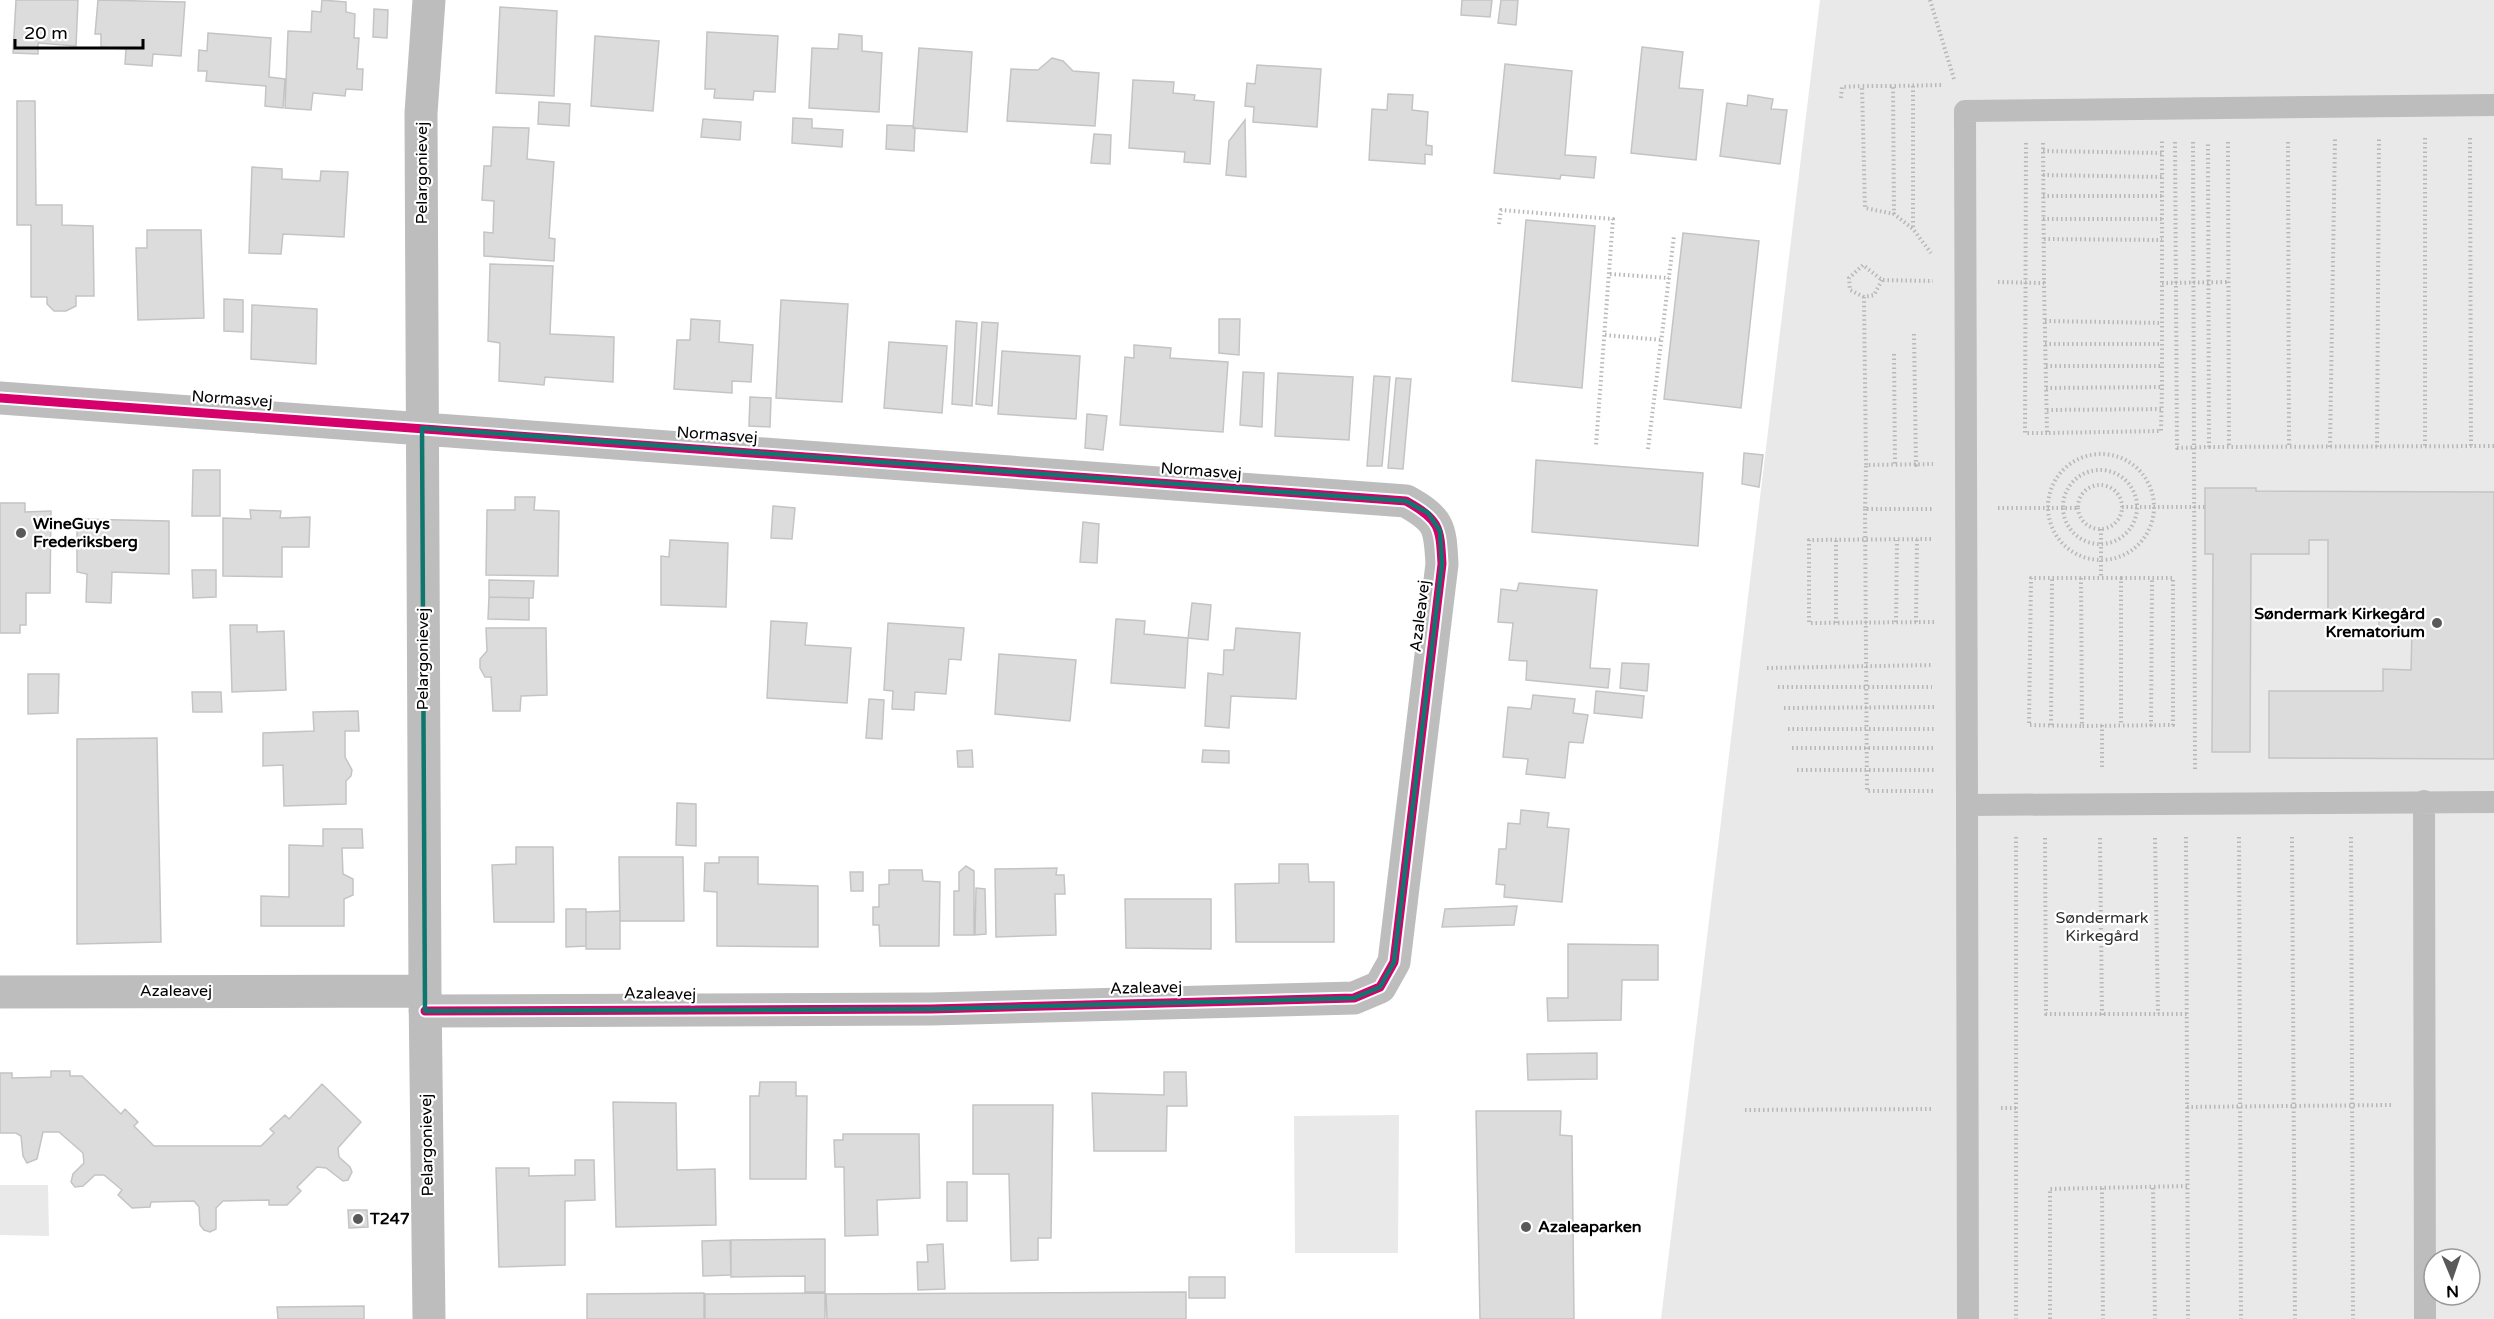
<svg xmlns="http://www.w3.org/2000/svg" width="2494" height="1319" font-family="'Varela Round',sans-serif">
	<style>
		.green { fill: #e9e9e9; fill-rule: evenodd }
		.building { fill: #dcdcdc; stroke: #c4c4c4; stroke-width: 1.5 }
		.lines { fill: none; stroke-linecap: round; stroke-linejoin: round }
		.path { stroke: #b8b8b8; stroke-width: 4; stroke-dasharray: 1.5 3; stroke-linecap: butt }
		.service { stroke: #bdbdbd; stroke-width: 22 }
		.minor { stroke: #bdbdbd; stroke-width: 33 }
		.cycleway-casing { stroke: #fff; stroke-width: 13 }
		.cycleway { stroke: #d6006c; stroke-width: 9 }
		.marked { fill: none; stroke: #0f766e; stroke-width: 4.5; stroke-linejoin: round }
		.poi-dot { fill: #595959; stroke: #fff; stroke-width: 2 }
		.labels { text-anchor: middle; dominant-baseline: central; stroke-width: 4.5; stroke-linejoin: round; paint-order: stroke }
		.street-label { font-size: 16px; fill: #000; stroke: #fff }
		.poi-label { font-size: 16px; font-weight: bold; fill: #000; stroke: #fff; text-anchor: start }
		.park-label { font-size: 16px; fill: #2e2e2e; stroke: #fff }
	</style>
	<rect width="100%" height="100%" fill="#fff"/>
	<path class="green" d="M1820,0H2494V1319H1661ZM2434,1259H2470V1295H2434Z
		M1399,1115L1398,1253H1295L1294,1116Z
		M0,1185H48L49,1236L0,1235Z"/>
	<path class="building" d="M16,0H78L76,46L38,43V54L13,53Z
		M98,0L185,2L181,56L153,54L152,66L125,64L126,49L101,47V34H95Z
		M322,0L346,2V12L355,14L354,38H359L357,69H363L362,90L346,89L345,96L313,93L311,110L285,108L288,31L311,32L312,11L321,12Z
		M1462,0H1492L1490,17L1461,15Z
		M1501,0H1518L1516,25L1498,23Z
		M500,7L557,11L554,96L496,93Z
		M374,9L388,10L387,38L373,37Z
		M707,32L778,36L775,92L754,91L753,100L714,98L715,89H705Z
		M208,33L271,38L269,77L285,79L283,108L265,106L266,86L206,81L207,71H198L199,50L207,51Z
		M839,34L862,36V51L882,53L879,112L809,108L812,48L838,49Z
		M595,36L659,41L653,111L591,106Z
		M1642,47L1683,52L1679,88L1703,90L1696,160L1631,153Z
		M919,48L972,52L967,132L913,128Z
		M1052,58L1063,61L1073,71L1099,73L1095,126L1007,121L1011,69L1038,70Z
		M1505,64L1572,71L1565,155L1596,157L1594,178L1561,175L1560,179L1494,173Z
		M1257,65L1321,69L1317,127L1253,122L1254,107L1245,106L1247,83L1255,84Z
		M1133,80L1174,82L1173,93L1195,95L1194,100L1214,102L1210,164L1184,162L1185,152L1129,148Z
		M1388,94L1413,95L1412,110L1428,112L1426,145L1432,146V155L1425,154V164L1369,160L1372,109L1387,110Z
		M1748,95L1773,99L1771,109L1787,110L1780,164L1720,156L1727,103L1747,106Z
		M17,101H35L36,205H62V225L93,226L94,296H76V306L66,311H54L47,304V297H31V225H17Z
		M539,102L570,104L569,126L538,124Z
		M793,118L812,119V128L843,130L842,147L792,143Z
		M703,119L741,122L740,140L701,137Z
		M1245,120L1246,177L1226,175L1229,141Z
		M887,125L913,126L915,128L914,151L886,149Z
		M493,127L529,128L527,159L554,162L549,238L555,239L554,261L484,256V232L493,233L494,201L482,200L484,166H491Z
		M1094,134L1111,135L1110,164L1091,163Z
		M252,167L282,169V179L320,181L321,171L348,172L344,237L283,234L281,254L249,253Z
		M1526,220L1595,226L1582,388L1512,381Z
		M147,230H201L204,318L138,320L136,248H147Z
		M1683,233L1759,241L1741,408L1664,399Z
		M490,264L553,266L550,334L614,337L613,382L545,377L544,385L499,381L500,343L488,341Z
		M224,299L243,300V332L224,331Z
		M781,300L848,304L842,402L776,398Z
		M252,305L317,309L316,364L251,359Z
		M691,319L720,321L719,342L753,345L751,382L732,381V393L674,389L677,340H690Z
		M1219,319H1240L1239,355L1219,353Z
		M956,321L977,323L972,406L952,404Z
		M982,322L998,323L992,406L976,404Z
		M889,342L947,346L942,413L884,408Z
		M1134,345L1171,348L1170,358L1228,362L1223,432L1120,425L1125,357L1134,358Z
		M1002,351L1080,356L1076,419L998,414Z
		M1243,372L1264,373L1262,427L1240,425Z
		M1278,373L1353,377L1349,440L1275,436Z
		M1374,376L1390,377L1382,466H1367Z
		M1396,378L1411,379L1403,469L1388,468Z
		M750,397L771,398L770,427L749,426Z
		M1087,414L1107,416L1103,450L1085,448Z
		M1744,453L1763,455L1759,487L1742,484Z
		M1536,460L1703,473L1698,546L1532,532Z
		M193,470H220V516H192Z
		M2205,488H2256V491L2494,492V759L2269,758V691H2383V669L2411,670L2412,632H2379V614L2328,613V540H2309V554H2251L2250,752H2212L2213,554H2205Z
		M515,497H535L534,510L559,511L558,576L486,575L487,510H515Z
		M0,503H25V512L51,511L50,593H26V625H20V633H0Z
		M773,506L795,508L792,539L771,538Z
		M250,510L281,511L280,518L310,517L309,547H282V577L223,576V518L251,519Z
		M77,519L169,521V574L112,572L111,603L86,602L87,574L77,572Z
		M1083,522L1099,524L1097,563L1080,562Z
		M670,540L728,543L726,607L661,605V556L669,557Z
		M192,570H216V597L193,598Z
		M489,580L534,581L533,598L489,597Z
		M1519,583L1597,590L1590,668L1610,669L1608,688L1526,680L1527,661L1509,660L1513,623L1498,622L1501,589L1517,591Z
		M489,597L529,598V620L488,619Z
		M1192,603L1211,605L1208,640L1188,638Z
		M1116,619L1145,621L1144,634L1188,638L1185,688L1111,683Z
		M771,621L807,623L805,645L851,648L847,703L767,698Z
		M888,623L964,628L961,660L949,659L946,694L915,692L914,710L892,709L893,691L884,690Z
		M230,625H257V632L284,631L286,690L232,692Z
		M486,628H546L547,695L521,696L520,711H493L491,677H485L480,668V659L487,651Z
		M1236,628L1300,633L1296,699L1231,696L1229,728L1205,726L1208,673L1223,675L1224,650H1234Z
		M999,654L1076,660L1070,721L995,714Z
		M1622,663L1649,664L1647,691L1620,688Z
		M28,674H59L58,713L28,714Z
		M1596,691L1644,696L1642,718L1594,713Z
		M192,692H221L222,712H193Z
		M1533,695L1575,699L1573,713L1588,715L1583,743L1569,742L1565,778L1526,774L1528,759L1503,757L1508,707L1531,709Z
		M869,699L884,700L882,739L866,738Z
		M358,711L359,731H345V757L352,770L351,776L346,781V804L284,806L283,765L263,766V733L314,731L313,712Z
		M157,738L161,942L77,944V739Z
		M972,750L973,767H958L957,751Z
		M1203,750L1229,751V763L1202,762Z
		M677,803L696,804V846L676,845Z
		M1521,810L1549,813L1547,827L1569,829L1562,902L1504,897L1505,885L1496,884L1499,849H1506L1508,823L1520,824Z
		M323,829H362L363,848H342L343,874L353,879V895L344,899V926H261V896L289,897V845L323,846Z
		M516,847H553L554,922H494L492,865L516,864Z
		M619,857H683L684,921H620Z
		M719,857H758V884L818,886V947L717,946V892L704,891L705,863H719Z
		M1279,864H1308L1309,882H1334V942H1236L1235,884L1279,883Z
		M966,866L974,871V935H954V891H959V872Z
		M1057,868L1056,875H1064L1065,894H1055L1056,935L996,937L995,869Z
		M889,870H922L923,881L940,882L939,946H880L879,925H873V907H879V885L889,884Z
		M850,872H863V891H851Z
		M976,888L985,889L986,934L975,935Z
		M1125,899H1211V949L1126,948Z
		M1517,906L1514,925L1442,927L1445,909Z
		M566,909H586V946L566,947Z
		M620,911V949H586V912Z
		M1568,944L1658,945V980H1622L1621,1020L1548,1021L1547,998H1568Z
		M1597,1053V1079L1528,1080L1527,1054Z
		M51,1071H70V1076H82L121,1114L125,1109L138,1122L134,1126L154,1146H261L274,1133L270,1129L285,1115L289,1119L322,1084L361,1122L338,1148L339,1157L350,1167L352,1172L348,1180L343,1181L326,1168L317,1167L297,1187L301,1191L287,1205H269V1200L223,1201L216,1208V1229L210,1232L204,1230L200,1225L199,1207L194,1201L151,1202L150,1207L132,1208L118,1195L122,1190L104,1175H95L83,1186L75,1187L71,1182L73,1174L84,1163L83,1153L59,1132H43L37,1159L27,1163L23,1156L21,1136L16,1133H0V1073H12V1078L51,1077Z
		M1164,1072H1186L1187,1106H1167L1166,1151H1094L1092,1093L1164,1095Z
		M760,1082H796V1096H807L806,1179H750V1096H759Z
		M613,1102L676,1103L677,1170L715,1169L716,1225L616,1227Z
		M973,1105H1053L1051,1238H1038V1260L1011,1261L1009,1174H973Z
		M1476,1111H1561L1560,1135L1572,1136L1574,1319H1480Z
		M843,1134H919L920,1198L877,1200L878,1235L845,1236L844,1167H835L834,1140H843Z
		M575,1160H594L595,1200L565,1201V1265L499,1267L496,1168H529V1176L575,1175Z
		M947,1182H967V1221H947Z
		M348,1210H367L368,1227L349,1228Z
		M825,1239V1292H805V1276L731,1277V1240Z
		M730,1240L731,1275L703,1276L702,1241Z
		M943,1244L945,1289L918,1290L917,1262H928L927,1245Z
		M1189,1277H1225V1298H1189Z
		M1186,1292V1319H827L826,1294Z
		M704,1293V1319H587V1294Z
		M825,1293V1319H705V1294Z
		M364,1306V1319H278L277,1307Z"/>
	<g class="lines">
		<path class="path" d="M1930,0L1954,79
			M1890,86L1943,85
			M1913,86V229L1894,214L1893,86H1862L1865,208L1894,214L1913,229L1931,253
			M1841,98L1842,87L1862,86
			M2425,138V446
			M2470,138L2471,446
			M2175,142L2177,448L2209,447L2208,143
			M2193,142L2195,771
			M2228,142L2229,448
			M2288,142L2289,447
			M2026,143L2025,433H2047
			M2043,143L2044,283
			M2043,151L2163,153
			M2043,175L2163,177
			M2043,196H2162
			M2043,219H2162
			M1499,224L1501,210L1613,219L1596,445
			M2044,239L2162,240
			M1610,274L1669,278
			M1882,280L1874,295L1864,297L1866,465L1933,464
			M1998,282L2044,283L2047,433L2161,431L2162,387
			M2162,283L2228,282
			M1864,297L1850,290L1849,278L1863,265L1882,280L1933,281
			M2045,321L2162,323
			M1914,334L1916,465H1914
			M1605,335L1662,340
			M2045,344H2162
			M1894,354L1895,465H1897
			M2046,366H2162
			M2046,388L2162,387V141
			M2047,410L2162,409
			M2209,447L2494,446
			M2330,447L2335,139
			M2377,447L2379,138
			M1648,449L1674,236
			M2048 507a53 53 0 1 1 106 0a53 53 0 1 1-106 0Z
			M1866,466L1865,509H1934
			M2063 507a37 37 0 1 1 74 0a37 37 0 1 1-74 0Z
			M2078 507a22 22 0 1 1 44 0a22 22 0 1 1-44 0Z
			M2122,507H2205
			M1998,508H2078
			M1865,509L1867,791H1933
			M2101,529V578
			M2081,578H2031L2029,725L2082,726
			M2121,578H2173V725L2082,726L2081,578H2121V725
			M1896,622L1897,540
			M1916,622L1917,539
			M1934,622L1809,623V540L1934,539
			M1836,623V539
			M1767,668L1933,665
			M1778,687H1932
			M1784,708L1935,707
			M2051,725L2052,577
			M2102,725V770
			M2151,726L2152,578
			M1788,729H1934
			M1792,748H1935
			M1797,770H1935
			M2016,837V1319
			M2186,837L2188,1319
			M2239,837L2241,1319
			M2292,837L2295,1319
			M2351,837L2353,1319
			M2045,838L2046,1014H2187
			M2100,838L2102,1015
			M2155,838L2158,1014
			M2187,1107L2392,1105
			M2001,1108H2016
			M1745,1110L1934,1109
			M2102,1188L2103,1319
			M2153,1188L2155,1319
			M2050,1319V1189L2188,1186"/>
		<path class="service" d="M2424,801L2425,1319
			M1967,805L1965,111L2494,105
			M1968,1319L1967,805L2494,802"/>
		<path class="minor" d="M429,0L421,113L425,991L429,1319
			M0,398L1406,501C1440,520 1440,527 1442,564L1394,962L1380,987L1354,998L931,1009L425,1011
			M0,992L425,991"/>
		<g class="cycleway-casing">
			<path id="cycleway" d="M0,398L1406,501C1440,520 1440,527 1442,564L1394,962L1380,987L1354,998L931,1009L425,1011"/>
		</g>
		<use href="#cycleway" class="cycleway"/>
	</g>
	<path class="marked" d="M422,428L1406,501L1428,513L1440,531L1442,564L1394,962L1380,987L1354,998L931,1009L425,1011Z"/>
	<g class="poi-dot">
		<circle cx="21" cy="533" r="6"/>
		<circle cx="2437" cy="623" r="6"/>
		<circle cx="358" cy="1219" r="6"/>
		<circle cx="1526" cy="1227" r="6"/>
	</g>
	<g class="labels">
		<g class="street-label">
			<text transform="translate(422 173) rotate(-90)">Pelargonievej</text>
			<text transform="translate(232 399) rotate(4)">Normasvej</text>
			<text transform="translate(717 435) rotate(4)">Normasvej</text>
			<text transform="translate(1201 471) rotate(4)">Normasvej</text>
			<text transform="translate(1420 616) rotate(-83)">Azaleavej</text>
			<text transform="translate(423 659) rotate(-90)">Pelargonievej</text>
			<text transform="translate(1146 988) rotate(-1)">Azaleavej</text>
			<text x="176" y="991">Azaleavej</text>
			<text transform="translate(660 994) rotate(1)">Azaleavej</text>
			<text transform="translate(427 1145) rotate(-91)">Pelargonievej</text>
		</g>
		<g class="poi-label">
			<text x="33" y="524">WineGuys<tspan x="33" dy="18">Frederiksberg</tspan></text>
			<text x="2425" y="614" text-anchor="end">Søndermark Kirkegård<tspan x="2425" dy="18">Krematorium</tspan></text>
			<text x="370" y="1219">T247</text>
			<text x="1538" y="1227">Azaleaparken</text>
		</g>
		<g class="park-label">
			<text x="2102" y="918">Søndermark<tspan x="2102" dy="18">Kirkegård</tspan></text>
		</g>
	</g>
	<g transform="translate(2452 1277) rotate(178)"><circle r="28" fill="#ffffff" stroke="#999999" stroke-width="1.5"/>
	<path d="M0-4.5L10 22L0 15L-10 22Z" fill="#595959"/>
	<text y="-9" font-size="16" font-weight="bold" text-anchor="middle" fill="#000000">N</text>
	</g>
	<path d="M15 39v9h128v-9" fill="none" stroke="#000000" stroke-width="3"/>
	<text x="24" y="39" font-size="18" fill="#000000" stroke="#ffffff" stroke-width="4.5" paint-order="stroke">20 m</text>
</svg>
